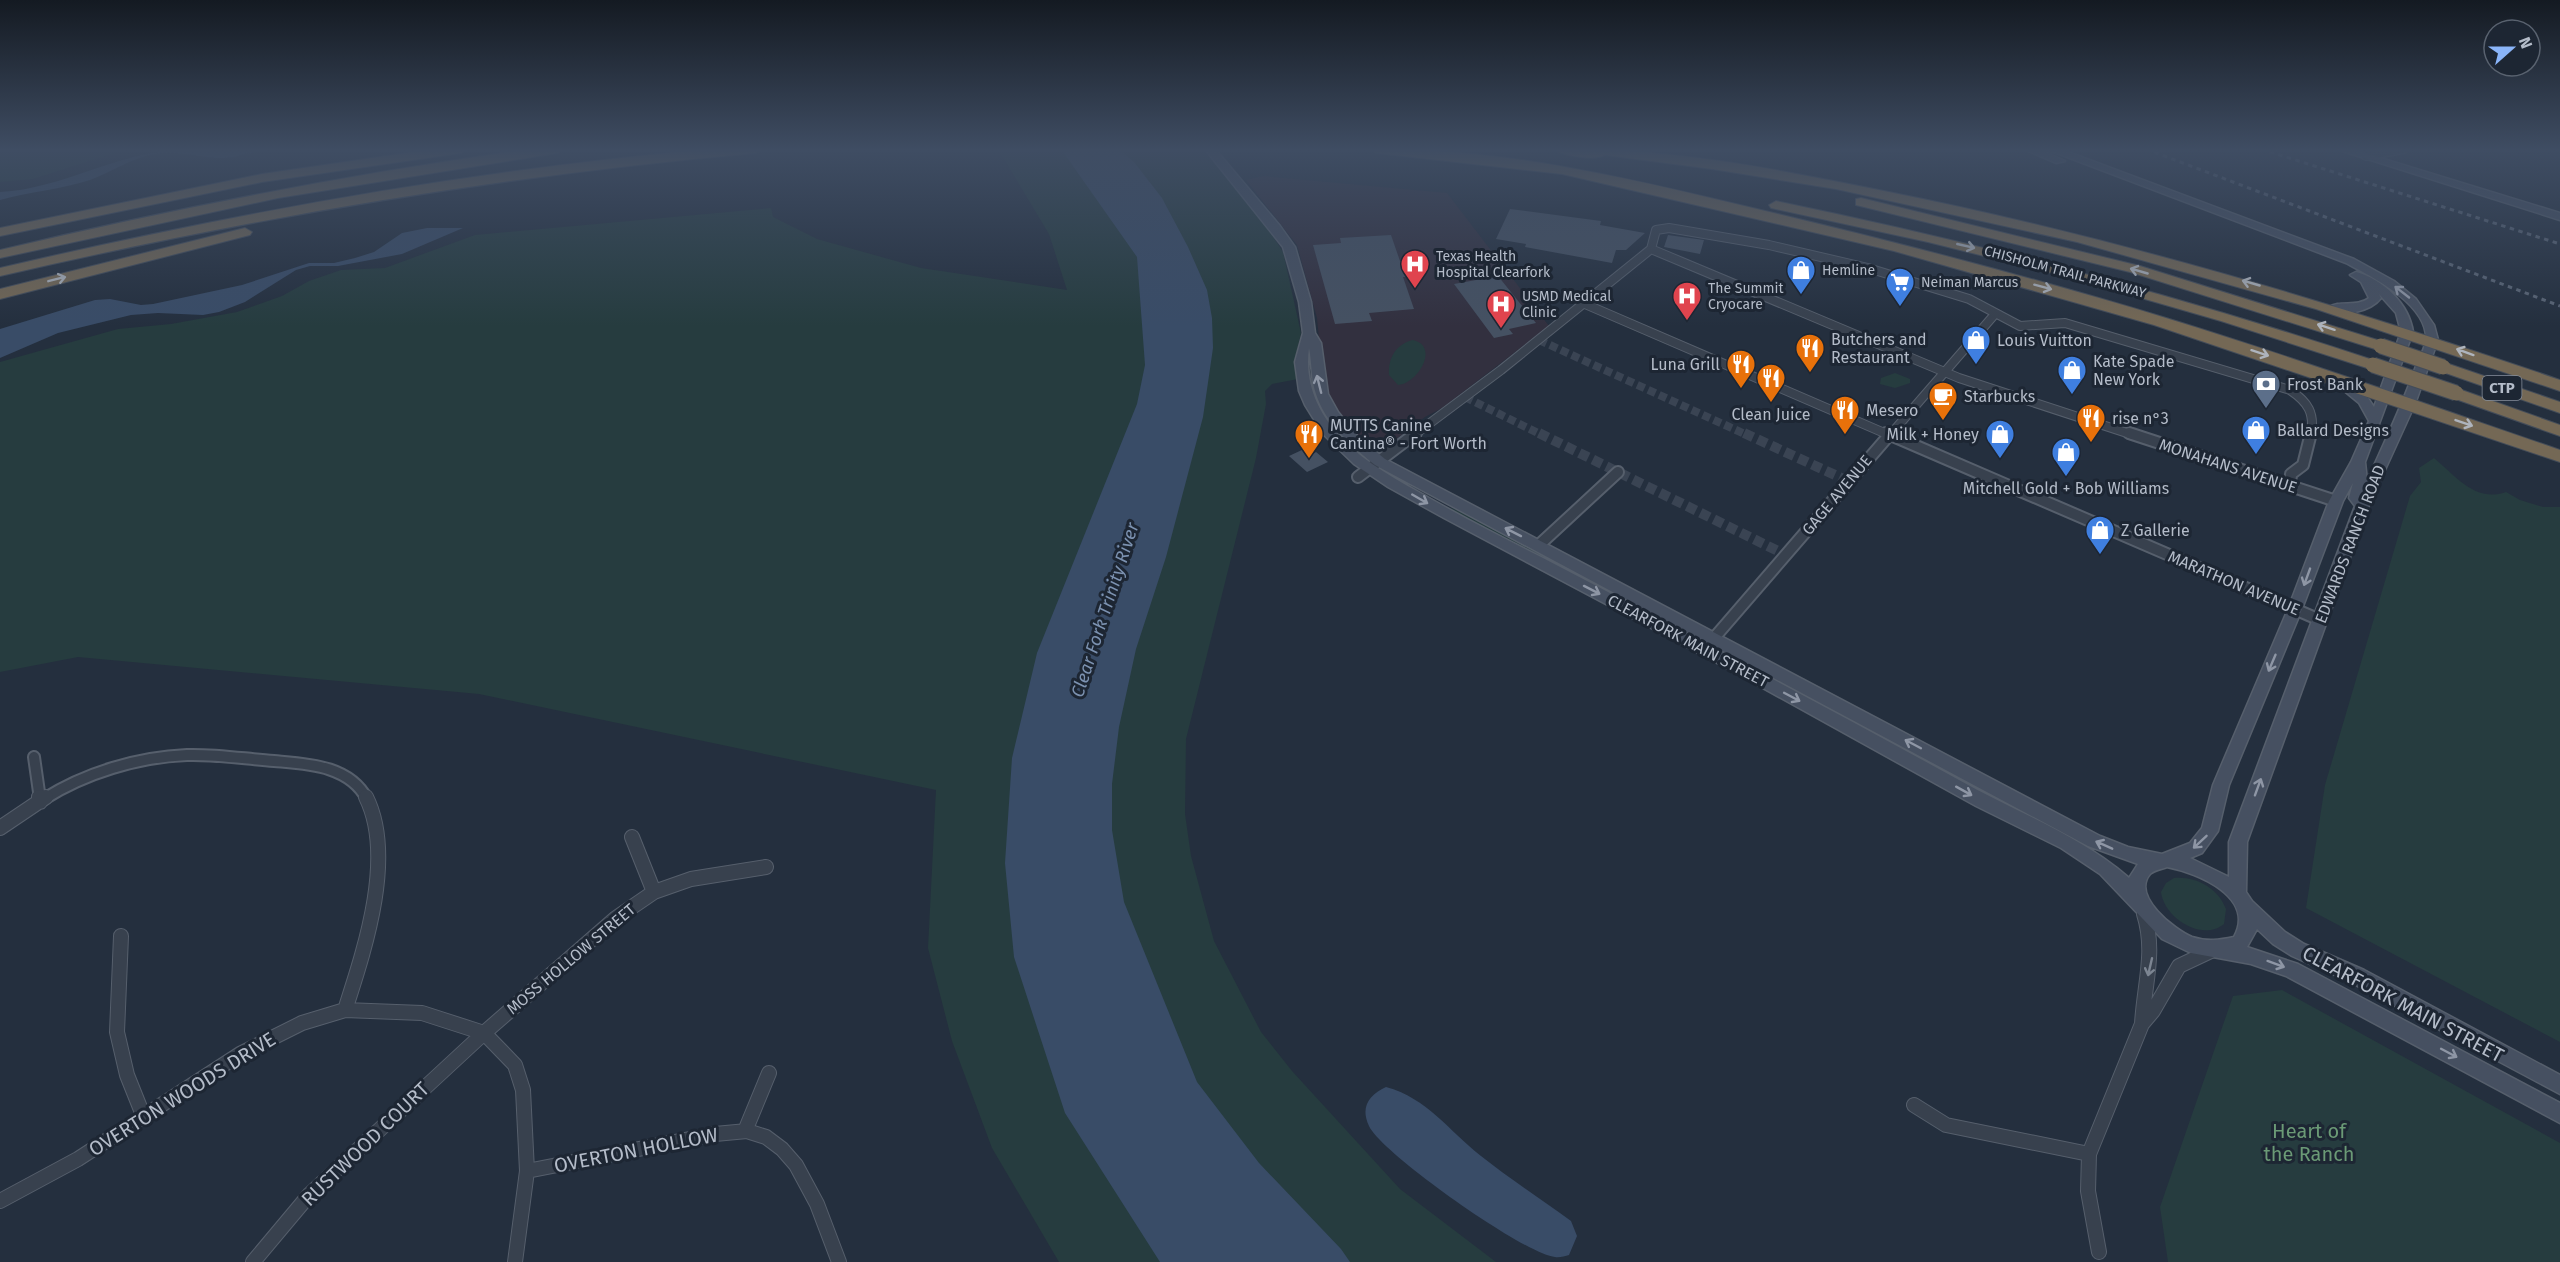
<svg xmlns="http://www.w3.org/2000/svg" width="2560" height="1262" font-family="'Fira Sans',sans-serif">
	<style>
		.medical { fill: #32303f }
		.green { fill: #263c3f }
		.water { fill: #394c67 }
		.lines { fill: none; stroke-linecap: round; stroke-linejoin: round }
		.stream { stroke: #394c67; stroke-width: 3 }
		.building { fill: #455162 }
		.street-tunnel-far1 { stroke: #3a4453; stroke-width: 8; stroke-dasharray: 8 4; stroke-linecap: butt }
		.street-tunnel { stroke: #3a4453; stroke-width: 10; stroke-dasharray: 10 5; stroke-linecap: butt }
		.street-far2-casing { stroke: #565f6c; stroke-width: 10 }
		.street-far1-casing { stroke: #565f6c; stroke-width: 14 }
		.street-casing { stroke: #565f6c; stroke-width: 16 }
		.secondary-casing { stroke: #565f6c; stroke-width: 3 }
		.highway-casing { stroke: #434c59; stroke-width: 2 }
		.street-far2 { stroke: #38414e; stroke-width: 8 }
		.street-far1 { stroke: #38414e; stroke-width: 10 }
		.street { stroke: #38414e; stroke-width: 14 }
		.secondary { fill: #465061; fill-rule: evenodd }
		.highway { fill: #746855; fill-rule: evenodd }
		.rail { stroke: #5a6575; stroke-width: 3; stroke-dasharray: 4.5 4.5; stroke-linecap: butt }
		.highway-bridge-casing { stroke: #434c59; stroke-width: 17; stroke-linecap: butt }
		.highway-bridge { stroke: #746855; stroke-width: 15 }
		.oneway { stroke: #aeb4bd }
		.oneway2 { stroke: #8e96a5 }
		.oneway3 { stroke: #7c8592 }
		.labels { text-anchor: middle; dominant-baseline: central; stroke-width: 6; stroke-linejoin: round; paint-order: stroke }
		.far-poi-label { font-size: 14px; fill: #b4bcc9; stroke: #1d2633; text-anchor: start }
		.far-street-label { font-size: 14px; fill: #b4bcc9; stroke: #1d2633 }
		.shield { fill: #1d2633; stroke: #878f9c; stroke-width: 1.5 }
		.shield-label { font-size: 15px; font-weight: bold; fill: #b4bcc9 }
		.poi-label { font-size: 16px; fill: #b4bcc9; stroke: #1d2633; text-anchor: start }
		.street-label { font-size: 16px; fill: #b4bcc9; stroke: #1d2633 }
		.water-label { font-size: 18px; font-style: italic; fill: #7c92b1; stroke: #1d2633 }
		.near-street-label { font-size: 20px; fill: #b4bcc9; stroke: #1d2633 }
		.near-park-label { font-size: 20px; fill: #6b9a76; stroke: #1d2633 }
	</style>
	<rect width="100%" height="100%" fill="#242f3e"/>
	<path class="medical" d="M1263,176L1447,193L1549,326L1442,408L1425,417L1380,451H1374L1344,425L1324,391L1317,318L1297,245L1246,180Z"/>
	<path class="green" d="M0,149H127L33,179L0,182Z
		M998,149H1203L1261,218L1283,252L1301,333L1296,356L1298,379L1272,384L1265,391L1266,404L1256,458L1186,739L1185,814L1191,856L1214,941L1261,1032L1292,1071L1400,1189L1496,1262H1059L992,1148L952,1041L928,948L936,790L479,694L78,657L0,672V362L118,329L171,324L237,312L282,296L309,281L341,270L385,268L475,235L771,208L773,217L817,239L921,268L1067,290L1049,234Z
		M1413,340C1440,346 1418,384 1398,385L1389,375C1388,358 1396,344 1413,340Z
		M1895,373L1910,379V383L1895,388L1880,384L1881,378Z
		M2434,458C2456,476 2475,503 2506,492L2520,500L2543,507H2560V1042L2306,908L2325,785L2410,496L2421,482L2419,468Z
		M1451,508L1503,530L1619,592L1617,594L1576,577L1448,510Z
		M1806,697L1851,715L2042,816L2038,824Z
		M2174,878C2196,876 2218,888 2226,909L2224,924C2202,942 2164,918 2161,892L2166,883Z
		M2282,990L2560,1143V1262H2168L2160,1207L2233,996Z"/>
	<path class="water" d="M1061,149H1118L1134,162L1162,198L1188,247L1207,290L1212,318L1213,348L1203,417L1166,557L1136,649L1119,727L1112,784V830L1124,902L1197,1082L1259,1163L1341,1249L1350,1262H1160L1065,1113L1014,957L1005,863L1012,758L1037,653L1137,404L1145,365L1137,257Z
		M182,150L249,152C218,167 186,148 154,154C129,159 112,172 90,180C63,189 28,192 0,200V192C63,189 118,151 182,150Z
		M427,228H463L402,254L338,266H310L296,270L245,302L219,312L203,315L158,313L131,315L58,333L0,358V329L95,300L110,299L141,305L153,304L242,285L309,263H334L355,258L374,252L402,233Z
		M1386,1087C1427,1098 1449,1131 1481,1156C1510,1179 1541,1199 1571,1221L1577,1236L1569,1255C1565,1256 1559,1258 1555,1257C1526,1255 1381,1153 1369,1126C1360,1107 1369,1095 1386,1087Z"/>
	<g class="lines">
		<path class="stream" d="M249,152L266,149"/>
	</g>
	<path class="building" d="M1510,209L1601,221L1600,225L1645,233L1626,250H1616L1612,263L1525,247L1526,244L1496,239Z
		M1391,235L1400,261L1410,260L1415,276L1403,277L1414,309L1369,313L1372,321L1335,324L1313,245L1341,243L1340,238Z
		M1668,235L1704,240L1700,254L1664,247Z
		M1498,276L1536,323L1509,329L1513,334L1494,338L1454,284Z
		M1304,449L1311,455L1316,452L1328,462L1307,472L1289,456Z"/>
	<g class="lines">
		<path class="street-tunnel-far1" d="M1539,340L1747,435
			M1465,397L1542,435"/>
		<path class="street-tunnel" d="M1539,433L1786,555
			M1744,433L1848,481"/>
		<g class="street-far2-casing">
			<path id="street-far2" d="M2366,156L2404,149
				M1651,249L1959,378L2133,435
				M1585,304L1889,435
				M1414,435L1501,370L1651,249L1656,230L1669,228L1769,245L1868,268L1969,299L2020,326L2065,323L2290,390C2308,402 2315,413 2311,435
				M1890,435L1995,314"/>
		</g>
		<g class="street-far1-casing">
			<path id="street-far1" d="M1886,433L2320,620
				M2129,433L2336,501
				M1358,477L1416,433
				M2290,486L2291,474L2303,465L2311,433
				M1539,545L1618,472
				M1708,645L1891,433
				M34,757L40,799
				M44,799C85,773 138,757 187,755C216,754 245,759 274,761C307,764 349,765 367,799"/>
		</g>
		<g class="street-casing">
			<path id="street" d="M39,797L40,802
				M0,828L46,797
				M632,837L654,892
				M121,936L117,1032L127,1075L143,1115
				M345,1010C364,951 396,857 366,797
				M2142,1024C2144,985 2156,952 2144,914
				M1914,1105L1946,1125L2089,1154
				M745,1131L769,1073
				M527,1171L715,1134L747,1131L766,1137L782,1149L796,1165L817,1204L839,1262
				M0,1201L78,1159L240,1054L302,1023L345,1010L422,1013L484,1033L515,1065L523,1090L527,1171L515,1262
				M2099,1252L2088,1191L2089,1154L2142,1024L2153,1011L2179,966L2213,950
				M253,1262L310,1194L484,1033L616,918L654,892L691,879L766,867"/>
		</g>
		<g class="secondary-casing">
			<path id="secondary" d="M1205,149H1215L1280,226L1295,247L1311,302L1315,333L1321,343L1328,394L1338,412L1358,437L1385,459L2100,836L2128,847L2162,854L2190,843L2202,828L2213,785L2288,609L2329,501L2351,462L2369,421L2359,403L2331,380L2337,376L2341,377L2368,398L2374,407L2401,332L2396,313L2379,294L2381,298C2371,311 2341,319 2328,308C2340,299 2356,308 2369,298L2361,282L2350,275L2356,272C2383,279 2409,304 2413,332L2365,462L2367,481C2384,443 2402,406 2416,366C2419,359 2425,348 2426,340C2428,304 2372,277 2346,263L2046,149H2060L2354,259L2394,281L2416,299L2434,325L2438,340L2415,404L2369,505L2247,842L2246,892L2252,901L2285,932L2304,944L2364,970L2560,1075V1094L2350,982L2292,956L2273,944L2257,929L2247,947L2298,964L2560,1103V1123L2286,976L2251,964L2191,953L2162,939L2100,874L2061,848L1976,806L1734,672L1444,518L1388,487L1354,464L1323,434L1305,405L1299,391L1295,362L1303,333L1299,302L1283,247ZM1309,348C1312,362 1311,380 1316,394C1325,423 1352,446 1375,465L2088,846L2138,864L2129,878C2080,835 2016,812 1959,780C1821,704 1681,630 1541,557C1503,538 1466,519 1429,498C1399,481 1367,464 1342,439C1318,413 1304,383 1309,348ZM2353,483L2349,498L2355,506L2229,842V877L2190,858L2202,853L2218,831L2229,785L2302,609L2343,501ZM2167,867C2198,873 2256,897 2234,937C2220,940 2207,942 2192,937C2175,930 2131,896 2150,874C2154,870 2162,869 2167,867Z
				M2024,149H2038L2065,161L2056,163Z
				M2336,149H2351L2560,213V220Z"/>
		</g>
		<g class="highway-casing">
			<path id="highway" d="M434,149H468L461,153L262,182L0,236V228L262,174Z
				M530,149H565L558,153L278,198L0,258V250C175,208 352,174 530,149Z
				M712,149H763L756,153C500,176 250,218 0,276V268C235,213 472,170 712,149Z
				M1369,149C1507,147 1644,182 1778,214C1908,245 2038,279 2166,318C2299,359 2429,405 2560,450V462L2154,325L1894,251L1562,174L1376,153Z
				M1554,149C1665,147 1776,169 1884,191C2114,237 2338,304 2560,380V391L2316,309L2077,242L1836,189L1712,169L1605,155C1595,161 1563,156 1554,149Z
				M1861,198L2140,266L2387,343L2389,346L2381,351L2375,349L2130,272L1856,205V199Z
				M1776,201C1980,243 2181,296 2379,362L2381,365L2373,370L2367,368L2221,321L2072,278L1928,242L1771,208L1769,205Z
				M245,228L252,232L250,235L0,299V289Z
				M2443,362L2560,402V413L2437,370L2435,367Z
				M2456,388L2560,425V436L2450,397L2448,393Z"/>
		</g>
		<use href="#street-far2" class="street-far2"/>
		<use href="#street-far1" class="street-far1"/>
		<use href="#street" class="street"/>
		<use href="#secondary" class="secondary"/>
		<use href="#highway" class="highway"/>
		<path class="rail" d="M2146,149L2560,306
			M2261,149L2560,244"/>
		<g class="highway-bridge-casing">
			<path id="highway-bridge" d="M2381,346L2443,367
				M2373,365L2456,393"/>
		</g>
		<use href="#highway-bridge" class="highway-bridge"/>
	</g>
	<defs><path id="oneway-shaft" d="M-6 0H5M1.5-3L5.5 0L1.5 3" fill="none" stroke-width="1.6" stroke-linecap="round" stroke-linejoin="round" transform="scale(1.5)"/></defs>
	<g class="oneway">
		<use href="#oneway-shaft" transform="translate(1966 246) rotate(13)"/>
		<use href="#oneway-shaft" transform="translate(2139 271) rotate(-164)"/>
		<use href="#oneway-shaft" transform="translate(57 279) rotate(-14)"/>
		<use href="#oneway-shaft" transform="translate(2251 283) rotate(-164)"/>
		<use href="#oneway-shaft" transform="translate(2043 287) rotate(15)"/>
		<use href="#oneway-shaft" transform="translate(2326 327) rotate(-162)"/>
		<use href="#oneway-shaft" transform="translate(2465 352) rotate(-160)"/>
		<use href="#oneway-shaft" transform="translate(2260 353) rotate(18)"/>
		<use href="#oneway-shaft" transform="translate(2464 423) rotate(19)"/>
	</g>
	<g class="oneway2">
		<use href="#oneway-shaft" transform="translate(2402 292) rotate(-142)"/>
		<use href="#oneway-shaft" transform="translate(1319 384) rotate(-104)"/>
		<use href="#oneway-shaft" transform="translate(1420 499) rotate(30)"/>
		<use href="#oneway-shaft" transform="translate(1513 532) rotate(-153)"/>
		<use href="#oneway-shaft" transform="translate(2307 577) rotate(110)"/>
		<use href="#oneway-shaft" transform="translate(1592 590) rotate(27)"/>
		<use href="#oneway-shaft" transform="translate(2272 663) rotate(113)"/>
		<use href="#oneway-shaft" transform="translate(1792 697) rotate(28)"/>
		<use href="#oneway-shaft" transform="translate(1913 744) rotate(-152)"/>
		<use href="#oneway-shaft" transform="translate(2258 787) rotate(-70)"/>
		<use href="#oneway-shaft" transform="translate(1964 791) rotate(29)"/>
		<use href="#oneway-shaft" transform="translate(2200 842) rotate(137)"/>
		<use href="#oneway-shaft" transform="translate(2104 845) rotate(-156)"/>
		<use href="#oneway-shaft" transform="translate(2276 964) rotate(20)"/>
		<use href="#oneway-shaft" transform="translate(2449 1053) rotate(28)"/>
	</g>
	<use class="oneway3" href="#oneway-shaft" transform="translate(2150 967) rotate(103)"/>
	<linearGradient id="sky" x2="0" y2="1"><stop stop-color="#141a22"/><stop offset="0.46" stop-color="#3f4d63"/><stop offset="1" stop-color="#3f4d63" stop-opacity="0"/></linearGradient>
	<rect width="2560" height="326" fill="url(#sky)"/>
	<defs>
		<g id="hospital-pin" transform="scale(1.5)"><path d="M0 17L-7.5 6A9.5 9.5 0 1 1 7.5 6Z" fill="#e0444e" stroke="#1d2633"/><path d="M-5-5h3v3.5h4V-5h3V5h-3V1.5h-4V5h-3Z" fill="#fff"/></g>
		<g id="shop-pin" transform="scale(1.5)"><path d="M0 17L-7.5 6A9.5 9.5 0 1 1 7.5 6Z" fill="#3f7fe0" stroke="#1d2633"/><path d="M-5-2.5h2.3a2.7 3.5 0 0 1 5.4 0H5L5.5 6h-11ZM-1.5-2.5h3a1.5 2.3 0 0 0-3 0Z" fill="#fff"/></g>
		<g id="supermarket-pin" transform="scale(1.5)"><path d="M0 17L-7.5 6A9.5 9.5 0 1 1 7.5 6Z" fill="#3f7fe0" stroke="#1d2633"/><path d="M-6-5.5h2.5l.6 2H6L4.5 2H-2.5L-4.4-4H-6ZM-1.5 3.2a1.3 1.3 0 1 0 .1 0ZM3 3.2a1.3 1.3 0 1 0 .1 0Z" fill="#fff"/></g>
		<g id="restaurant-pin" transform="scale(1.5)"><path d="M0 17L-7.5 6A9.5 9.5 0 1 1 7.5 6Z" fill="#e8710a" stroke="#1d2633"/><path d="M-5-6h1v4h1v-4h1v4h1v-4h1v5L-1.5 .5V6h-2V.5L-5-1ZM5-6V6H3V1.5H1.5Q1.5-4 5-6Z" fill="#fff"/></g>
		<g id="bank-pin" transform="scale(1.5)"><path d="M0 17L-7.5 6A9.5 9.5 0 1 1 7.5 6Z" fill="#5c6f8a" stroke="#1d2633"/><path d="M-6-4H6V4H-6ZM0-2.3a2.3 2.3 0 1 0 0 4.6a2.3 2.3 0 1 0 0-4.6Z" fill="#fff"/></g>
		<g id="cafe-pin" transform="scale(1.5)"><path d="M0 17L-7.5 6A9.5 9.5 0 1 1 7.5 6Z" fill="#e8710a" stroke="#1d2633"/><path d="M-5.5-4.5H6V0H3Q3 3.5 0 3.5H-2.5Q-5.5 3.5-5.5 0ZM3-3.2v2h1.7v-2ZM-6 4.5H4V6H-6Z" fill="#fff"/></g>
	</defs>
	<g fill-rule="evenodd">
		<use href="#hospital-pin" x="1415" y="264"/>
		<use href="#shop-pin" x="1801" y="270"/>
		<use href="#supermarket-pin" x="1900" y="282"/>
		<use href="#hospital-pin" x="1687" y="296"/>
		<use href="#hospital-pin" x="1501" y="304"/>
		<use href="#shop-pin" x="1976" y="340"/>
		<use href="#restaurant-pin" x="1810" y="348"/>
		<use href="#restaurant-pin" x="1741" y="364"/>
		<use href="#shop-pin" x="2072" y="370"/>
		<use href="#restaurant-pin" x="1771" y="378"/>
		<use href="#bank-pin" x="2266" y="384"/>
		<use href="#cafe-pin" x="1943" y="396"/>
		<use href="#restaurant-pin" x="1845" y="410"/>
		<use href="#restaurant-pin" x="2091" y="418"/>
		<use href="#shop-pin" x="2256" y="430"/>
		<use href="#restaurant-pin" x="1309" y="434"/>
		<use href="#shop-pin" x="2000" y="434"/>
		<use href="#shop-pin" x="2066" y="452"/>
		<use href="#shop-pin" x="2100" y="530"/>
	</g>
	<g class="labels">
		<g class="far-poi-label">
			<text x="1436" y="256">Texas Health<tspan x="1436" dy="16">Hospital Clearfork</tspan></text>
			<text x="1822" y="270">Hemline</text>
			<text x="1921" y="282">Neiman Marcus</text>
			<text x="1708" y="288">The Summit<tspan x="1708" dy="16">Cryocare</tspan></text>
			<text x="1522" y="296">USMD Medical<tspan x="1522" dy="16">Clinic</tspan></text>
		</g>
		<g class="far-street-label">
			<text transform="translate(2065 272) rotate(15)">CHISHOLM TRAIL PARKWAY</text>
		</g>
		<rect class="shield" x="2482.5" y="376" width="39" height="24" rx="4.5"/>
		<g class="shield-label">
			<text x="2502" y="388">CTP</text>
		</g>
		<g class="poi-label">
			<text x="1831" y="339">Butchers and<tspan x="1831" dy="18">Restaurant</tspan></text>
			<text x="1997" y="340">Louis Vuitton</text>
			<text x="2093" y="361">Kate Spade<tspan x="2093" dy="18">New York</tspan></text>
			<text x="1720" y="364" text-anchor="end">Luna Grill</text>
			<text x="2287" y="384">Frost Bank</text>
			<text x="1964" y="396">Starbucks</text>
			<text x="1866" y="410">Mesero</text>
			<text x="1771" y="414" text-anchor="middle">Clean Juice</text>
			<text x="2112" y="418">rise n°3</text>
			<text x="1330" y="425">MUTTS Canine<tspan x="1330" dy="18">Cantina® - Fort Worth</tspan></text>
			<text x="2277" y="430">Ballard Designs</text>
			<text x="1979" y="434" text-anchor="end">Milk + Honey</text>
			<text x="2066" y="488" text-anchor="middle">Mitchell Gold + Bob Williams</text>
			<text x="2121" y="530">Z Gallerie</text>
		</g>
		<g class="street-label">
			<text transform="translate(2228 466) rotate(18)">MONAHANS AVENUE</text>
			<text transform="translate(1837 495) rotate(-50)">GAGE AVENUE</text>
			<text transform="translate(2350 544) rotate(-69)">EDWARDS RANCH ROAD</text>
			<text transform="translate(2234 583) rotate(23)">MARATHON AVENUE</text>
			<text transform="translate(1688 641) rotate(28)">CLEARFORK MAIN STREET</text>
			<text transform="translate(571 959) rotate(-40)">MOSS HOLLOW STREET</text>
		</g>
		<g class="water-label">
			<text transform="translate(1105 610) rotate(-72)">Clear Fork Trinity River</text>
		</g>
		<g class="near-street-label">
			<text transform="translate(2403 1004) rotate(28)">CLEARFORK MAIN STREET</text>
			<text transform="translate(182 1094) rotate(-32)">OVERTON WOODS DRIVE</text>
			<text transform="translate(365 1144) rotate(-44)">RUSTWOOD COURT</text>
			<text transform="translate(636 1150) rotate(-11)">OVERTON HOLLOW</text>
		</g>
		<g class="near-park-label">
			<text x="2309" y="1131">Heart of<tspan x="2309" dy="23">the Ranch</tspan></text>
		</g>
	</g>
	<g transform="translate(2512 48) rotate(69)"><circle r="28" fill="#1d2633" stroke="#59626f" stroke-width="1.5"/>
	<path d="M0-4.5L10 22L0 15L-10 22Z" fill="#8ab4f8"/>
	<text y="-9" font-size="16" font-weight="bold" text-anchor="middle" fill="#b4bcc9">N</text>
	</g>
</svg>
